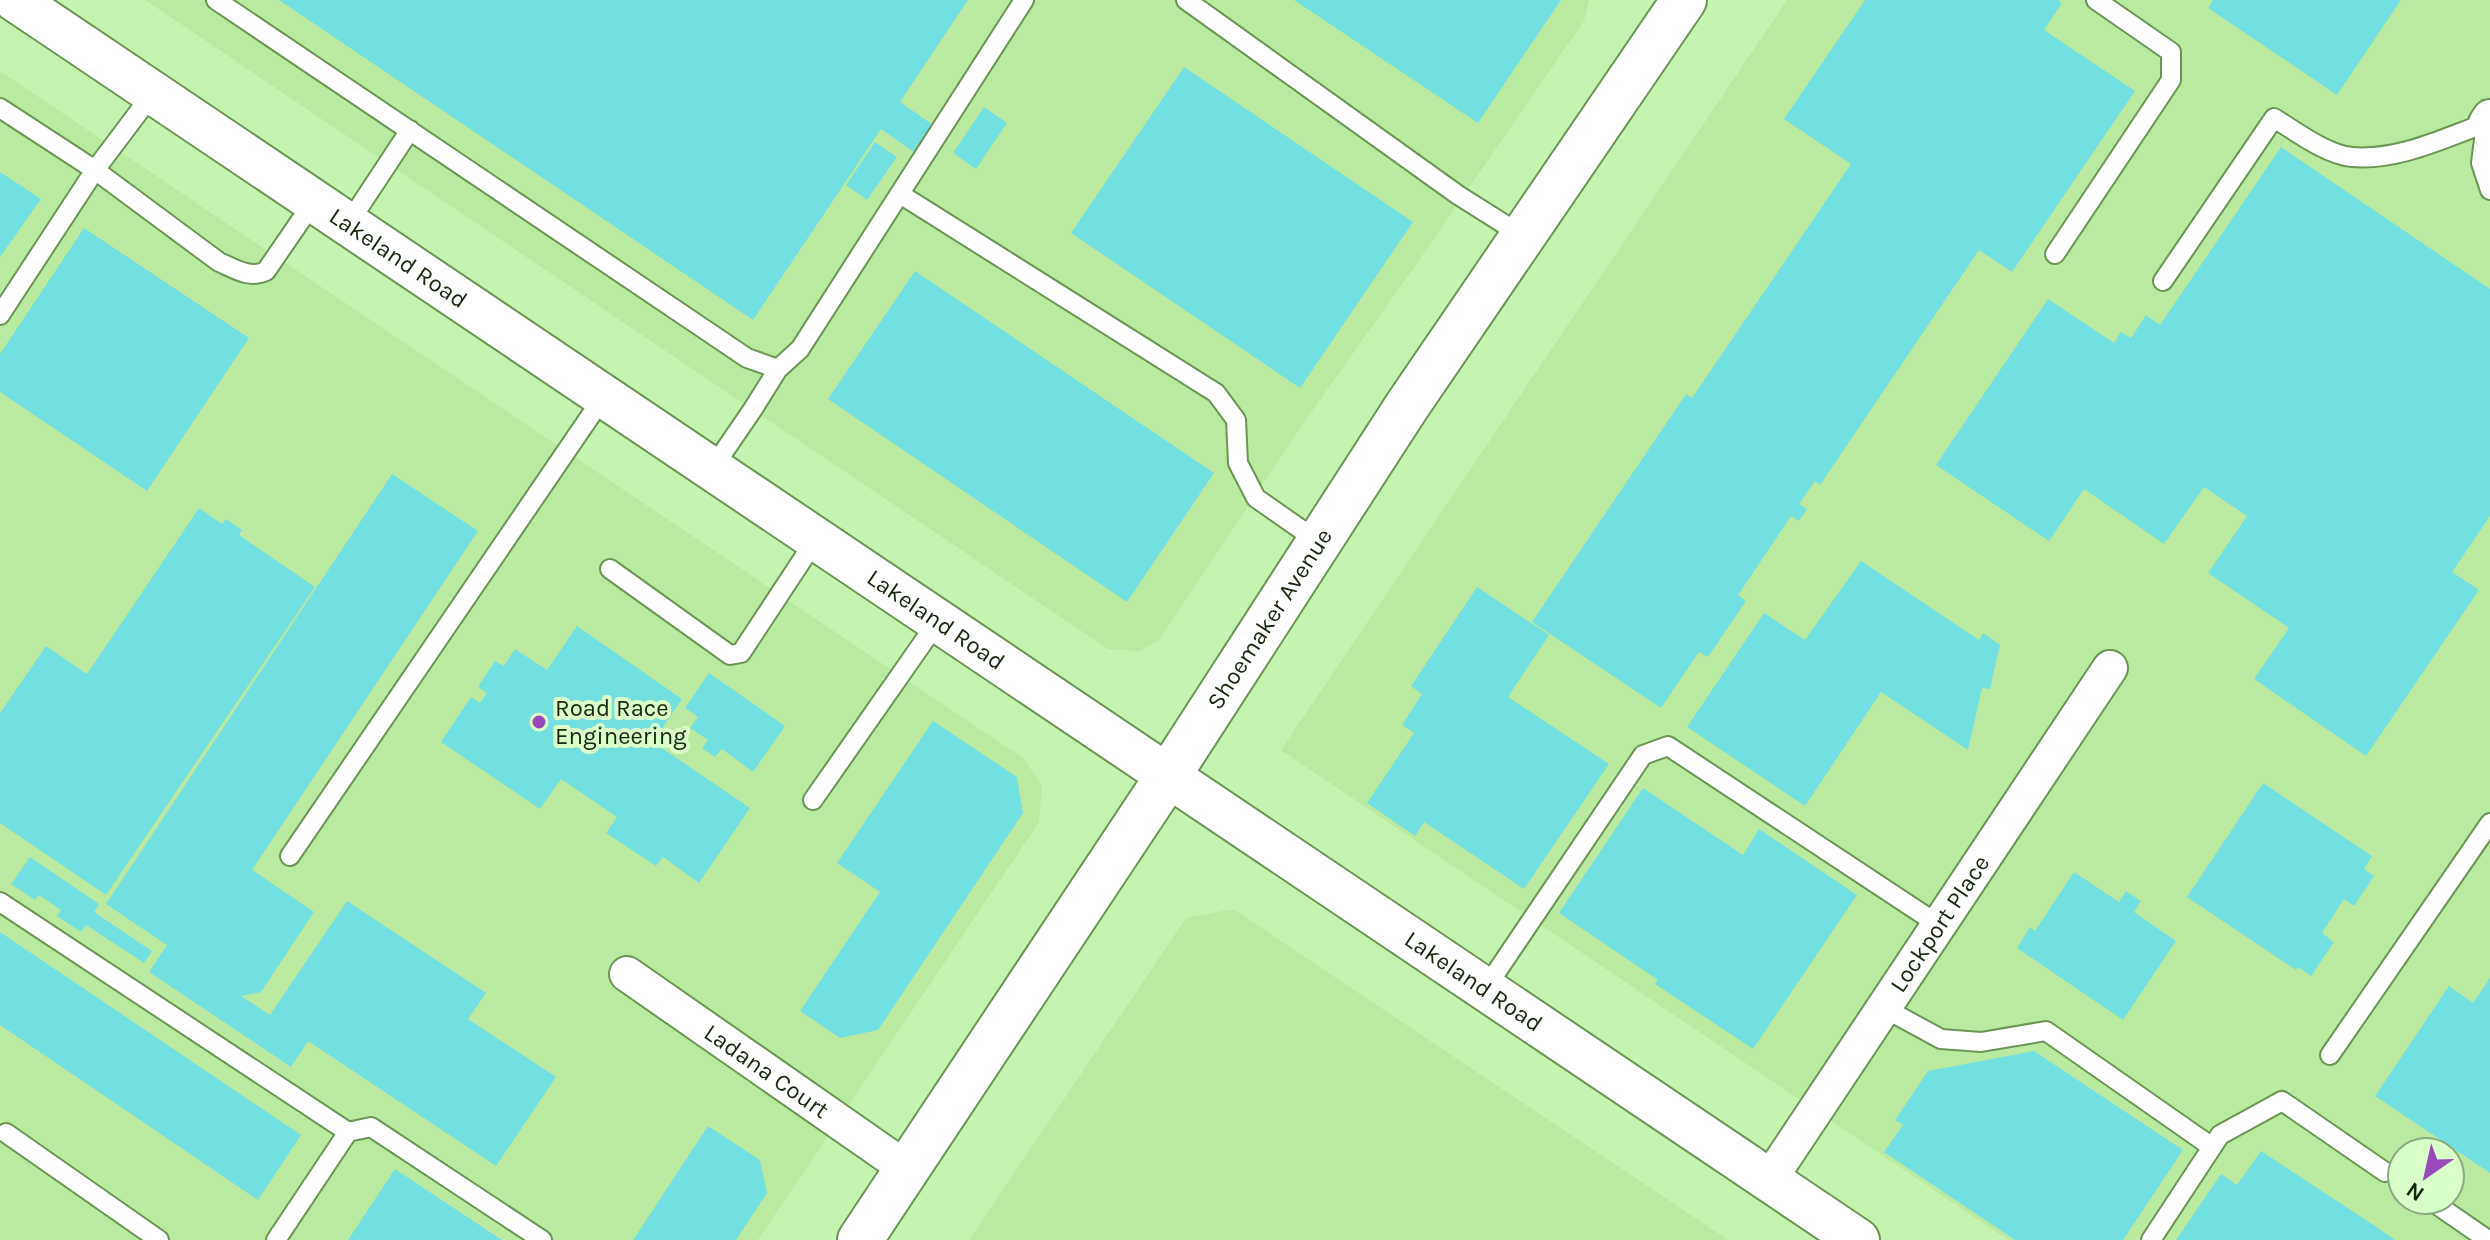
<svg xmlns="http://www.w3.org/2000/svg" width="2490" height="1240" font-family="Karla,sans-serif">
	<style>
		.built { fill: #baeaa0; fill-rule: evenodd }
		.building { fill: #74dfdf }
		.lines { fill: none; stroke-linecap: round; stroke-linejoin: round }
		.service-casing { stroke: #6c9455; stroke-width: 22 }
		.minor-casing { stroke: #6c9455; stroke-width: 38 }
		.tertiary-casing { stroke: #6c9455; stroke-width: 46 }
		.secondary-casing { stroke: #6c9455; stroke-width: 48 }
		.service { stroke: #fff; stroke-width: 18 }
		.minor { stroke: #fff; stroke-width: 34 }
		.tertiary { stroke: #fff; stroke-width: 42 }
		.secondary { stroke: #fff; stroke-width: 44 }
		.poi-dot { fill: #9949b9; stroke: #dafec8; stroke-width: 3 }
		.labels { text-anchor: middle; dominant-baseline: central; stroke-width: 8; stroke-linejoin: round; paint-order: stroke }
		.street-label { font-size: 24px; fill: #17280e; stroke: #dafec8 }
		.poi-label { font-size: 24px; fill: #17280e; stroke: #dafec8; text-anchor: start }
	</style>
	<rect width="100%" height="100%" fill="#c7f3b0"/>
	<path class="built" d="M145,0H1589L1584,21L1413,269L1305,421L1159,640L1140,651L1108,649Z
		M1787,0H2490V1240H2008L1281,750ZM2402,1152H2450V1200H2402Z
		M0,71L1023,758L1042,785L1039,822L758,1240H0Z
		M1233,909L1728,1240H969L1186,918Z"/>
	<path class="building" d="M279,0H968L900,102L933,125L915,153L881,129L753,320Z
		M1294,0H1561L1478,123Z
		M1865,0H2058L2062,3L2044,30L2135,91L2012,272L1979,250L1820,485L1815,481L1799,504L1807,509L1799,521L1791,516L1738,595L1746,601L1708,657L1699,652L1661,708L1532,622L1686,394L1692,398L1851,164L1784,119Z
		M2213,0H2401L2337,95L2208,8Z
		M1184,67L1413,222L1300,388L1071,233Z
		M984,107L1007,123L976,169L953,153Z
		M875,142L897,157L867,200L846,185Z
		M2281,147L2490,289V516L2452,572L2479,590L2366,756L2254,679L2289,628L2208,573L2247,516L2204,487L2164,544L2084,489L2049,541L1936,465L2048,299L2114,343L2121,332L2131,338L2146,315L2160,325Z
		M0,172L41,199L0,257Z
		M84,228L249,338L147,491L0,392V354Z
		M915,271L1214,473L1127,602L828,399Z
		M392,474L478,531L252,870L314,912L261,992L241,996L270,1015L347,901L486,993L468,1019L556,1077L496,1166L308,1041L291,1067L149,972L167,945L106,904Z
		M199,508L222,524L226,519L242,530L239,535L315,587L106,895L0,823V713L46,646L87,674Z
		M1861,561L1979,640L1983,633L2000,645L1990,689L1982,688L1968,750L1881,692L1805,806L1687,727L1764,613L1805,640Z
		M1477,587L1549,635L1508,697L1609,764L1524,889L1424,822L1415,836L1367,803L1414,733L1402,725L1422,694L1411,686Z
		M577,626L682,699L653,742L750,808L699,883L663,857L656,866L606,833L617,817L561,779L540,809L441,742L471,697L480,703L487,693L478,687L495,661L504,666L515,649L547,670Z
		M709,673L785,726L753,772L722,749L715,757L702,748L708,740L690,728L698,717L685,708Z
		M933,721L1017,777L1023,813L878,1030L840,1038L800,1011L880,892L837,863Z
		M2263,783L2372,856L2364,869L2374,876L2354,906L2344,899L2322,933L2334,942L2311,976L2298,967L2296,970L2187,897Z
		M1643,788L1743,855L1759,829L1857,895L1753,1049L1655,984L1658,980L1559,913Z
		M30,857L99,904L94,912L152,951L144,963L86,925L81,932L57,916L61,910L39,895L35,900L11,884Z
		M2074,872L2119,902L2126,891L2141,901L2134,912L2176,941L2123,1020L2017,948L2030,927L2035,931Z
		M0,932L301,1135L258,1200L0,1025Z
		M2490,978V1173L2375,1096L2449,986L2473,1003Z
		M2034,1051L2183,1150L2123,1240H2015L1884,1152L1903,1125L1895,1120L1928,1071Z
		M708,1126L760,1160L767,1193L736,1240H633Z
		M2261,1151L2375,1226L2395,1240H2176L2221,1174L2237,1185Z
		M395,1169L502,1240H348Z"/>
	<g class="lines">
		<g class="service-casing">
			<path id="service" d="M216,0L747,358L778,369L800,349L1024,0
				M1186,0L1458,195L1523,236
				M0,108L95,170L219,262C235,269 250,279 266,271L314,201
				M900,194L1216,393L1236,420L1238,463L1256,498L1319,542
				M348,224L410,130
				M2055,254L2171,80V52L2096,0
				M2163,281L2274,118C2295,131 2327,155 2352,157C2398,161 2444,138 2486,123L2481,163L2490,190
				M0,315L95,170L153,93
				M712,469L753,409L778,369
				M610,569L730,655L741,653L816,539
				M813,800L938,621
				M290,856L604,396
				M0,902L348,1132
				M1485,989L1643,755L1668,746L1939,925
				M1884,1008L1941,1039L1981,1042L2046,1031L2212,1147
				M2330,1055L2490,823
				M6,1133L159,1240
				M2430,1200L2488,1240
				M276,1240L348,1132L371,1127L542,1240
				M2151,1240L2220,1135L2282,1101L2385,1172"/>
		</g>
		<g class="minor-casing">
			<g id="minor">
				<path d="M2486,123L2490,117"/>
				<path id="s1" d="M627,974L907,1169"/>
				<path id="s2" d="M1769,1180L2110,668"/>
			</g>
		</g>
		<g class="tertiary-casing">
			<g id="tertiary">
				<path id="s3" d="M15,0L1858,1240"/>
			</g>
		</g>
		<g class="secondary-casing">
			<g id="secondary">
				<path id="s4" d="M860,1240L1168,776L1407,406L1684,0"/>
			</g>
		</g>
		<use href="#service" class="service"/>
		<use href="#minor" class="minor"/>
		<use href="#tertiary" class="tertiary"/>
		<use href="#secondary" class="secondary"/>
	</g>
	<circle class="poi-dot" cx="539" cy="722" r="8"/>
	<g class="labels">
		<g class="street-label">
			<text stroke="none"><textPath href="#s3" startOffset="462">Lakeland Road</textPath></text>
			<text stroke="none"><textPath href="#s4" startOffset="744">Shoemaker Avenue</textPath></text>
			<text stroke="none"><textPath href="#s3" startOffset="1110">Lakeland Road</textPath></text>
			<text stroke="none"><textPath href="#s2" startOffset="308">Lockport Place</textPath></text>
			<text stroke="none"><textPath href="#s3" startOffset="1758">Lakeland Road</textPath></text>
			<text stroke="none"><textPath href="#s1" startOffset="170">Ladana Court</textPath></text>
		</g>
		<g class="poi-label">
			<text x="555" y="708">Road Race<tspan x="555" dy="28">Engineering</tspan></text>
		</g>
	</g>
	<g transform="translate(2426 1176) rotate(214)"><circle r="38" fill="#dafec8" stroke="#8ca87e" stroke-width="2"/>
	<path d="M0-6L14 30L0 20L-14 30Z" fill="#9949b9"/>
	<text y="-12" font-size="22" font-weight="bold" text-anchor="middle" fill="#17280e">N</text>
	</g>
</svg>
